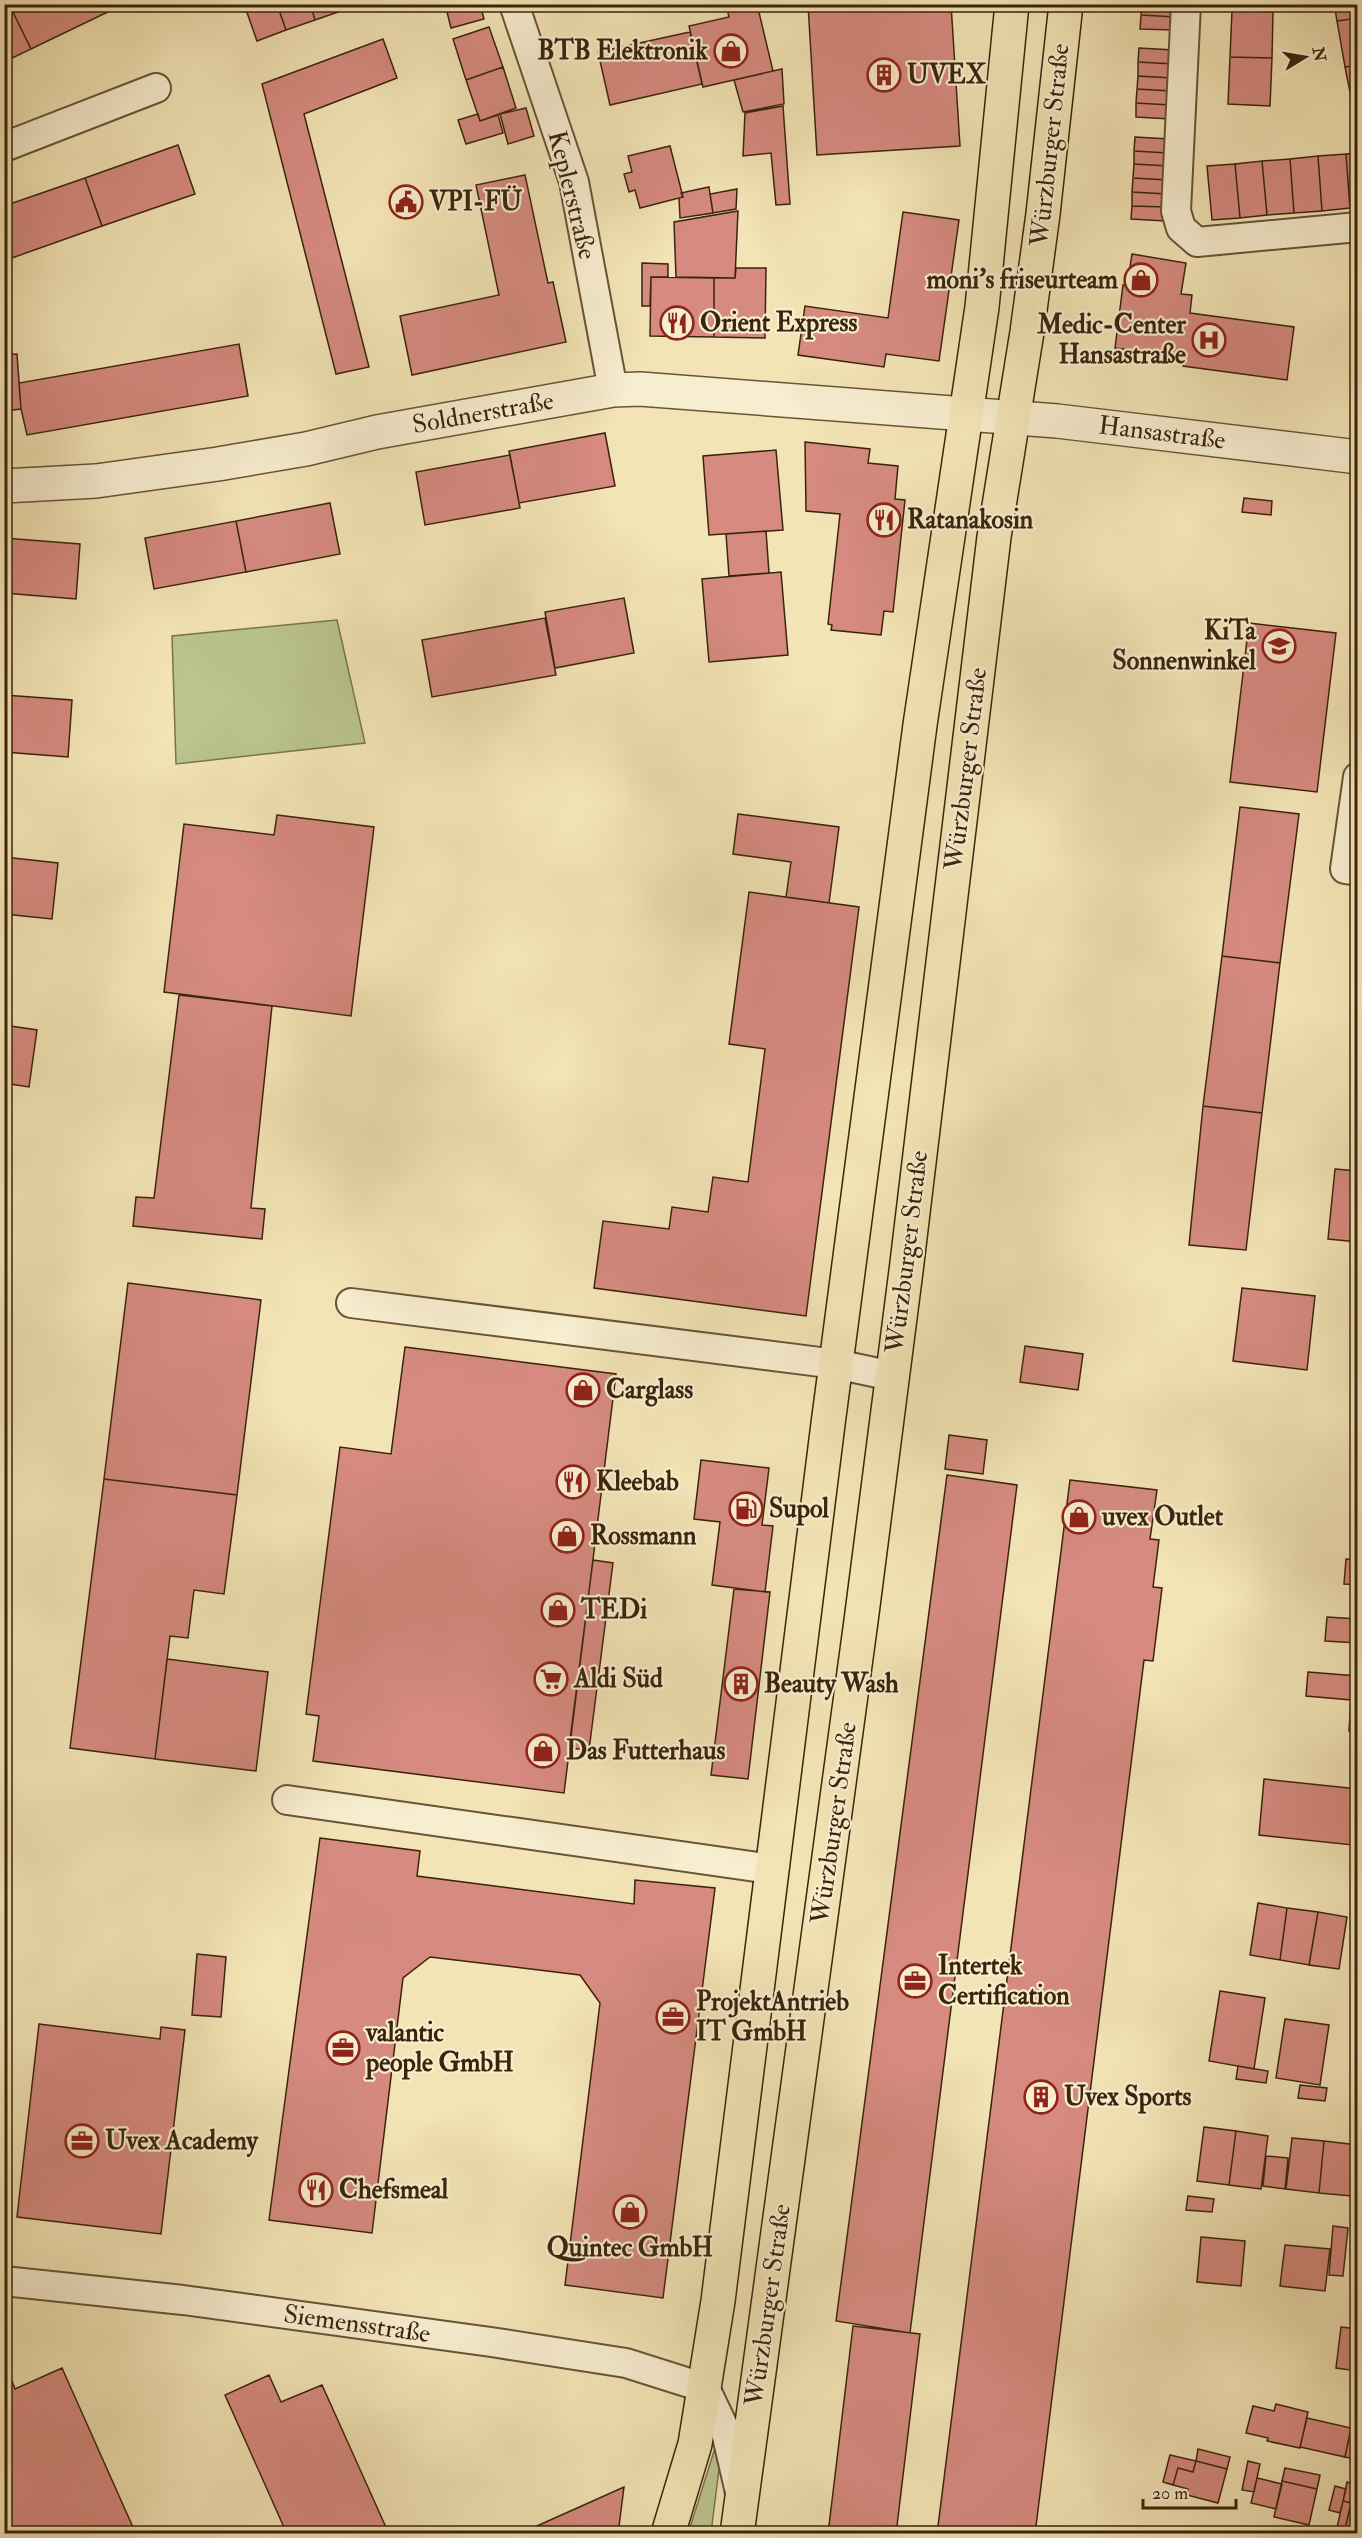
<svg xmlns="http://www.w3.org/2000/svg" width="1362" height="2538" font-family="'IM FELL Double Pica',serif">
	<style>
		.green { fill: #bac48e; stroke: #7a744d; stroke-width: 1.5 }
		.building { fill: #d68a80; stroke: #3a240c; stroke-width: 1.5 }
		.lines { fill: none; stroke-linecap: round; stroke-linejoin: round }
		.minor-casing { stroke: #685436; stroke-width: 32 }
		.tertiary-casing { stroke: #685436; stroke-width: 36 }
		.primary-casing { stroke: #3a240c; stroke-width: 36 }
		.minor { stroke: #f7edcf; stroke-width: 28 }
		.tertiary { stroke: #f7edcf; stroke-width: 33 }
		.primary { stroke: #f3e4b5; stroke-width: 33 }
		.labels { text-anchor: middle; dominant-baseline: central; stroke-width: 4.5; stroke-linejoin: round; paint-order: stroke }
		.poi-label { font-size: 26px; font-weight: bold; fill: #3a240c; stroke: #f7edcf; text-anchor: start }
		.street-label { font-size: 26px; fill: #3a240c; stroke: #f7edcf }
	</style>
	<rect width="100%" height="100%" fill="#f3e4b5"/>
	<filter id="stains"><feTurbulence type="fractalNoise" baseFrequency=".00333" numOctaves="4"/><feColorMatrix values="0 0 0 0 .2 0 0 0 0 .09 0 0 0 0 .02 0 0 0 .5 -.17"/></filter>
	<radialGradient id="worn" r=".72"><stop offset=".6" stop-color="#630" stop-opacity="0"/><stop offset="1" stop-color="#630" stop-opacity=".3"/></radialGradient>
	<path class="green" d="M337,620L365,743L176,764L172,636Z
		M714,2451L720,2461L711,2533L688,2534Z"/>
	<path class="building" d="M9,4H117L118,7L31,49Z
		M9,4L31,49L4,62V5Z
		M244,4H277L286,30L257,41Z
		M277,4H310L315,20L286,30Z
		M310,4H342L344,10L315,20Z
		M445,4H480L484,19L451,28Z
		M726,4H757L773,71L703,87L689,26L729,17Z
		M808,4H951L960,146L817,155Z
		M1142,4H1176L1175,17L1141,15Z
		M1232,4H1273V12L1232,10Z
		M1334,4H1358V18L1337,21Z
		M1232,10L1273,12L1272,58L1230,57Z
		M1141,15L1175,17L1174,30L1140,29Z
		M1358,18V65L1345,67L1337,21Z
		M489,27L503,67L466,80L453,39Z
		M690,32L702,84L610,105L598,52Z
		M383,39L397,78L304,114L369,367L336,374L262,84Z
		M1139,48L1173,50V64L1138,62Z
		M1230,57L1272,58L1270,106L1228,104Z
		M1138,62L1173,64L1172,78L1138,76Z
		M1358,65V112H1354L1345,67Z
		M503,67L516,108L480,121L466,80Z
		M782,69L784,104L743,112L734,80Z
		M1138,76L1172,78L1171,91L1137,89Z
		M1137,89L1171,91L1170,105L1136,103Z
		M1136,103L1170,105V119L1136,117Z
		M783,106L790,204L776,205L771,153L743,156L745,113Z
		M526,108L534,136L508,144L500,114Z
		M478,114L480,121L498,115L503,133L466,144L458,120Z
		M1135,137L1169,139L1168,153L1134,151Z
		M178,145L195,194L102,226L85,178Z
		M670,146L683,197L640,208L635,190L629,192L624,174L632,172L628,156Z
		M1134,151L1168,153V166L1134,164Z
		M1358,153V208H1350L1346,154Z
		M1346,154L1350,208L1322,211L1318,156Z
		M1318,156L1322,211L1294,213L1290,159Z
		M1290,159L1294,213L1267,215L1262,161Z
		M1262,161L1267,215L1240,218L1235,164Z
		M1134,164L1168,166L1167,180L1133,178Z
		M1235,164L1240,218L1212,220L1207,166Z
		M525,175L548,283L553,282L566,342L412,375L400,316L499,295L476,185Z
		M85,178L102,226L9,259L4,246V206Z
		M1133,178L1167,180L1166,194L1132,192Z
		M709,187L713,213L680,218L679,198L683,197L681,193Z
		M737,189L736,209L713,213L710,194Z
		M1132,192L1166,194V207L1132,206Z
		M1132,206L1166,207L1165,221L1131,219Z
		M738,211L735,278L676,277L674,222Z
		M903,212L959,220L939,361L886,354L884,367L798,355L805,306L888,318Z
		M1132,254L1186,263L1181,294L1192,295L1190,313L1294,327L1287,380L1183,366L1184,357L1115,348L1123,285L1127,286Z
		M642,263L668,264V277H651L650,306H642Z
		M736,268H766L765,338L714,337V278H735Z
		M651,277L714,278V337L650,336Z
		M239,344L248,396L27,435L21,409L19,383Z
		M17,354L21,409L4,411V355Z
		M605,433L615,486L519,503L509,451Z
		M805,442L870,449L868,463L898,466L895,499L905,500L893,612L884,611L881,635L831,630L832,625L828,624L840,514L806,511Z
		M776,450L783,530L709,535L703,456Z
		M510,455L520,508L425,525L416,472Z
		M1244,498L1272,501L1271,515L1242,512Z
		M330,503L340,554L246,572L236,521Z
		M236,521L246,572L154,589L145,538Z
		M766,531L769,573L729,576L726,534Z
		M4,538L80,544L76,599L4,593Z
		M781,572L788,655L709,662L702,579Z
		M624,598L634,653L555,668L545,612Z
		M545,618L556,675L432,697L422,640Z
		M1249,623L1336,633L1317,792L1230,782Z
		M4,695L72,700L68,757L4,752Z
		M1240,807L1299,814L1280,963L1222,956Z
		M738,814L839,827L829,903L786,897L791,862L733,854Z
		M277,815L374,827L351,1016L164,992L184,824L274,835Z
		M4,857L58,863L52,919L4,914Z
		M749,892L859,907L806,1316L594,1288L603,1221L669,1229L672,1207L708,1212L713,1177L748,1182L765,1049L729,1044Z
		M1222,956L1280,963L1262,1113L1203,1106Z
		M179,995L272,1006L251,1208L265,1209L262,1239L133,1226L136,1197L154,1198Z
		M4,1025L37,1030L29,1087L4,1083Z
		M1203,1106L1262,1113L1246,1250L1189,1245Z
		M1335,1169L1358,1171V1242L1328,1239Z
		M128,1283L261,1300L237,1495L104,1479Z
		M1242,1288L1315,1296L1307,1370L1233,1361Z
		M1025,1346L1083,1354L1078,1390L1020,1382Z
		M405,1347L616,1374L564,1793L313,1761L319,1716L306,1714L340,1447L391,1454Z
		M949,1435L987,1440L983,1474L945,1469Z
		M701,1460L769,1468L762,1525L773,1526L765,1592L712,1585L720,1522L694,1519Z
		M947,1475L1017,1485L910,2333L836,2321Z
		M104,1479L237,1495L224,1594L194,1590L188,1638L170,1636L155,1759L70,1748Z
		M1070,1480L1157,1490L1150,1539L1159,1540L1153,1587L1162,1588L1153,1661L1144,1660L1035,2534H937Z
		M1346,1559L1358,1560V1585L1344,1584Z
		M593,1560L613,1563L589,1750L569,1748Z
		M734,1589L770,1592L748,1779L711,1775Z
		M1327,1617L1358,1619V1643L1325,1641Z
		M167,1659L268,1672L256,1771L155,1759Z
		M1308,1672L1358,1676V1732L1349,1731L1351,1700L1306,1696Z
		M1264,1779L1358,1789L1353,1845L1259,1835Z
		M320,1838L420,1851L417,1876L634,1904L635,1880L715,1888L663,2298L565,2285L600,2003L580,1975L430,1957L403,1978L372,2233L269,2220Z
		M1258,1903L1287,1908L1280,1960L1250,1955Z
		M1287,1908L1318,1912L1309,1965L1280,1960Z
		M1318,1912L1347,1917L1339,1969L1309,1965Z
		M197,1954L226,1957L221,2017L192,2015Z
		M1220,1991L1265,1998L1254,2069L1209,2061Z
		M1285,2019L1329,2025L1320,2085L1276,2078Z
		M39,2024L160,2039L161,2027L185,2030L161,2234L17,2217Z
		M1238,2066L1268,2071L1266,2083L1236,2079Z
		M1300,2085L1327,2088L1325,2101L1298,2098Z
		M1204,2127L1236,2131L1229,2185L1197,2181Z
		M1236,2131L1268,2136L1261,2189L1229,2185Z
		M1292,2138L1324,2141L1319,2193L1286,2189Z
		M1324,2141L1358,2145L1352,2196L1319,2193Z
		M1266,2156L1288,2158L1285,2189L1263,2186Z
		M1188,2196L1214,2199L1212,2212L1186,2210Z
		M1333,2226L1348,2228L1343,2276L1329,2275Z
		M1201,2237L1245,2241L1241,2286L1197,2282Z
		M1285,2245L1330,2249L1325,2291L1280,2286Z
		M853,2326L920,2334L896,2534H828Z
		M1341,2327L1358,2329V2371L1336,2368Z
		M62,2368L136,2534H4V2375L9,2373L15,2389Z
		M269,2375L281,2402L322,2385L389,2534H287L225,2395Z
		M1276,2404L1308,2412L1300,2448L1267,2441L1268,2438L1246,2433L1253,2406L1274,2411Z
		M1307,2418L1351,2428L1345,2457L1300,2447Z
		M1353,2418L1358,2419V2460L1345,2457Z
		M1198,2449L1230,2457L1227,2469L1196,2461Z
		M1170,2455L1196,2461L1193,2472L1178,2468L1173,2485L1163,2482Z
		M1196,2461L1227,2469L1218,2503L1187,2495L1188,2489L1173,2485L1178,2468L1193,2472Z
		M1248,2461L1260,2464L1254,2492L1242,2490Z
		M1285,2468L1320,2475L1317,2489L1282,2481Z
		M1257,2478L1282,2484L1276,2509L1251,2503Z
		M1282,2481L1317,2489L1309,2525L1274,2517Z
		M1347,2482L1358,2485V2505L1343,2501Z
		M1335,2486L1346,2489L1340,2513L1329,2510Z
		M624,2487L618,2534H519Z
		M1343,2501L1351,2503L1344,2533L1336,2532Z
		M1351,2503L1358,2505V2534H1344Z"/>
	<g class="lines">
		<g class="minor-casing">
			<path id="minor" d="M514,4L574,182L613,390
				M1186,4L1176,211L1181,228L1197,242L1358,227
				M4,147L156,88
				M1358,777L1345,869L1358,871
				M351,1303L836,1364L892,1376
				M287,1800L771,1869
				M4,2281L183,2300L491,2342L626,2363L705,2388L726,2432L740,2492"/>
		</g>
		<g class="tertiary-casing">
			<path id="tertiary" d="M4,486L96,481L218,464L306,449L377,432L613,390L640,389L1057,421L1358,457"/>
		</g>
		<g class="primary-casing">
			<path id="primary" d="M668,2534L695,2444L718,2301L828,1424L920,725L982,307L1012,4
				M737,2534L861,1621L906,1271L994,537L1027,332L1043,214L1066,4"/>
		</g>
		<use href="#minor" class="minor"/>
		<use href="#tertiary" class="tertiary"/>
		<use href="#primary" class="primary"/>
	</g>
	<defs>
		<g id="shop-ring" transform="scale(1.725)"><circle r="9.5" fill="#f7edcf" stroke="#8f2418" stroke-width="1.5"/><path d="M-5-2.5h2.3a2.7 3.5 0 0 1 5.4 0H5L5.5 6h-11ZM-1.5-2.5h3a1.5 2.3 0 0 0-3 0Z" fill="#8f2418"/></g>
		<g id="building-ring" transform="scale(1.725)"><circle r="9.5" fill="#f7edcf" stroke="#8f2418" stroke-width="1.5"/><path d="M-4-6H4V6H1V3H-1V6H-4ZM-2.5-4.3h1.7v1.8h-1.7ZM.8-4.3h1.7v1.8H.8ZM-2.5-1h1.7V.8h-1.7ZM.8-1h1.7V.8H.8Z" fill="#8f2418"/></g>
		<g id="civic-ring" transform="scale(1.725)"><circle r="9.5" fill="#f7edcf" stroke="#8f2418" stroke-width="1.5"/><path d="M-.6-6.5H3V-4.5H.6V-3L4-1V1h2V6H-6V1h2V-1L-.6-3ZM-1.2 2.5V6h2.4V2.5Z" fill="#8f2418"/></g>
		<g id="restaurant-ring" transform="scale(1.725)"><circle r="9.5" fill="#f7edcf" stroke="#8f2418" stroke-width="1.5"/><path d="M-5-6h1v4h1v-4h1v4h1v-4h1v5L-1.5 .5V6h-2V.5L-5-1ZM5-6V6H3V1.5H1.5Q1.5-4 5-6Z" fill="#8f2418"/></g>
		<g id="hospital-ring" transform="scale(1.725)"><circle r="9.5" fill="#f7edcf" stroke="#8f2418" stroke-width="1.5"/><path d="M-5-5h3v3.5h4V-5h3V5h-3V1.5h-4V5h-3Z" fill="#8f2418"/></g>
		<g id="school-ring" transform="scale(1.725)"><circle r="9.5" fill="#f7edcf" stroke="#8f2418" stroke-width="1.5"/><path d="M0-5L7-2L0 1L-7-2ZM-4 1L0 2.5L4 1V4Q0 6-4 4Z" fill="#8f2418"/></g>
		<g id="fuel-ring" transform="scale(1.725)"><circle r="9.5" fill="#f7edcf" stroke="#8f2418" stroke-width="1.5"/><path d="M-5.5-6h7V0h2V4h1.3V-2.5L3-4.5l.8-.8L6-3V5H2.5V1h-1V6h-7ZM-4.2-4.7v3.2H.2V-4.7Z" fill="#8f2418"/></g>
		<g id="supermarket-ring" transform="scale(1.725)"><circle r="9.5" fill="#f7edcf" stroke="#8f2418" stroke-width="1.5"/><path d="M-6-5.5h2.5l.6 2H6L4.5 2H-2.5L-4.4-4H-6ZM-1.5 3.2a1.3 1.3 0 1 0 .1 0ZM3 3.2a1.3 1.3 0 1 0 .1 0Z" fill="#8f2418"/></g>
		<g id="office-ring" transform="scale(1.725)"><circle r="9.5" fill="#f7edcf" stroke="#8f2418" stroke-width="1.5"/><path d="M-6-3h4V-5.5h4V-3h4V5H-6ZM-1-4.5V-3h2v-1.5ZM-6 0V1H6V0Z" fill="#8f2418"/></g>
	</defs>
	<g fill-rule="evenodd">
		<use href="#shop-ring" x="731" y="51"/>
		<use href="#building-ring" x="884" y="75"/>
		<use href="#civic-ring" x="406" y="202"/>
		<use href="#shop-ring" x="1141" y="280"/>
		<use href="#restaurant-ring" x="677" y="323"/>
		<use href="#hospital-ring" x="1209" y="340"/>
		<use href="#restaurant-ring" x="884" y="520"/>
		<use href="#school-ring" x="1279" y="646"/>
		<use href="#shop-ring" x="583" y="1390"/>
		<use href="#restaurant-ring" x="573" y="1482"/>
		<use href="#fuel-ring" x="746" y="1509"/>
		<use href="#shop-ring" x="1079" y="1517"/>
		<use href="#shop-ring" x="567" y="1536"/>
		<use href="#shop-ring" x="558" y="1610"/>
		<use href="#supermarket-ring" x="551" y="1679"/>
		<use href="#building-ring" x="741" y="1684"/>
		<use href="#shop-ring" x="543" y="1751"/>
		<use href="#office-ring" x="915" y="1981"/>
		<use href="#office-ring" x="673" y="2017"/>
		<use href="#office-ring" x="343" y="2048"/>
		<use href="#building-ring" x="1041" y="2097"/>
		<use href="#office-ring" x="82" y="2141"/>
		<use href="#restaurant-ring" x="316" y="2190"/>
		<use href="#shop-ring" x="630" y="2212"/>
	</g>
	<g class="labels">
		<g class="poi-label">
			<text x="708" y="51" text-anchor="end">BTB Elektronik</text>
			<text x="907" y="75">UVEX</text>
			<text x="429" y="202">VPI-FÜ</text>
			<text x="1118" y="280" text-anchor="end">moni's friseurteam</text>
			<text x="700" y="323">Orient Express</text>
			<text x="1186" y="325" text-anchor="end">Medic-Center<tspan x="1186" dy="30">Hansastraße</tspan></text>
			<text x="907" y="520">Ratanakosin</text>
			<text x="1256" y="631" text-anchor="end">KiTa<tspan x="1256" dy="30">Sonnenwinkel</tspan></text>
			<text x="606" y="1390">Carglass</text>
			<text x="596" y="1482">Kleebab</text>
			<text x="769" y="1509">Supol</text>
			<text x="1102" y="1517">uvex Outlet</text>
			<text x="590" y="1536">Rossmann</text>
			<text x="581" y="1610">TEDi</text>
			<text x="574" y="1679">Aldi Süd</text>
			<text x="764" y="1684">Beauty Wash</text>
			<text x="566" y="1751">Das Futterhaus</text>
			<text x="938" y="1966">Intertek<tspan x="938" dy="30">Certification</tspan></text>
			<text x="696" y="2002">ProjektAntrieb<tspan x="696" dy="30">IT GmbH</tspan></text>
			<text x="366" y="2033">valantic<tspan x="366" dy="30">people GmbH</tspan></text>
			<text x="1064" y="2097">Uvex Sports</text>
			<text x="105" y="2141">Uvex Academy</text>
			<text x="339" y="2190">Chefsmeal</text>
			<text x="630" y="2248" text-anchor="middle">Quintec GmbH</text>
		</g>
		<g class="street-label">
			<text transform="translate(1050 145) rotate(-84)">Würzburger Straße</text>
			<text transform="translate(572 195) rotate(76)">Keplerstraße</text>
			<text transform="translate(483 413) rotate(-10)">Soldnerstraße</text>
			<text transform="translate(1162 433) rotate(7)">Hansastraße</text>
			<text transform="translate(966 769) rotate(-83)">Würzburger Straße</text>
			<text transform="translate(907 1252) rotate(-83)">Würzburger Straße</text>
			<text transform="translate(834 1823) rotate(-82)">Würzburger Straße</text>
			<text transform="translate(768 2305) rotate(-82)">Würzburger Straße</text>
			<text transform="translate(357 2324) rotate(8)">Siemensstraße</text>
		</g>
	</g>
	<rect width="1362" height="2538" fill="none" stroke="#f3e4b5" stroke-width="24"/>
	<rect x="6" y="6" width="1350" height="2526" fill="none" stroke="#3a240c" stroke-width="3"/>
	<rect x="12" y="12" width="1338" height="2514" fill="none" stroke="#3a240c" stroke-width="1.5"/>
	<g transform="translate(1305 57) rotate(79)" stroke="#f7edcf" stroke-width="4.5" paint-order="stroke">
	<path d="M0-4.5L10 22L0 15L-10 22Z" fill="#3a240c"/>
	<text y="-9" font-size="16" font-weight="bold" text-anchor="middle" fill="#3a240c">N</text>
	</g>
	<path d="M1143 2499v9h93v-9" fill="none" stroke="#3a240c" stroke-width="3"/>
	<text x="1152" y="2499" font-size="18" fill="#3a240c" stroke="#f7edcf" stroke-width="4.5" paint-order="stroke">20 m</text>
	<rect width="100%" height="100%" filter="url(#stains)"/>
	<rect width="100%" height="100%" fill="url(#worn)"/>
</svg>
